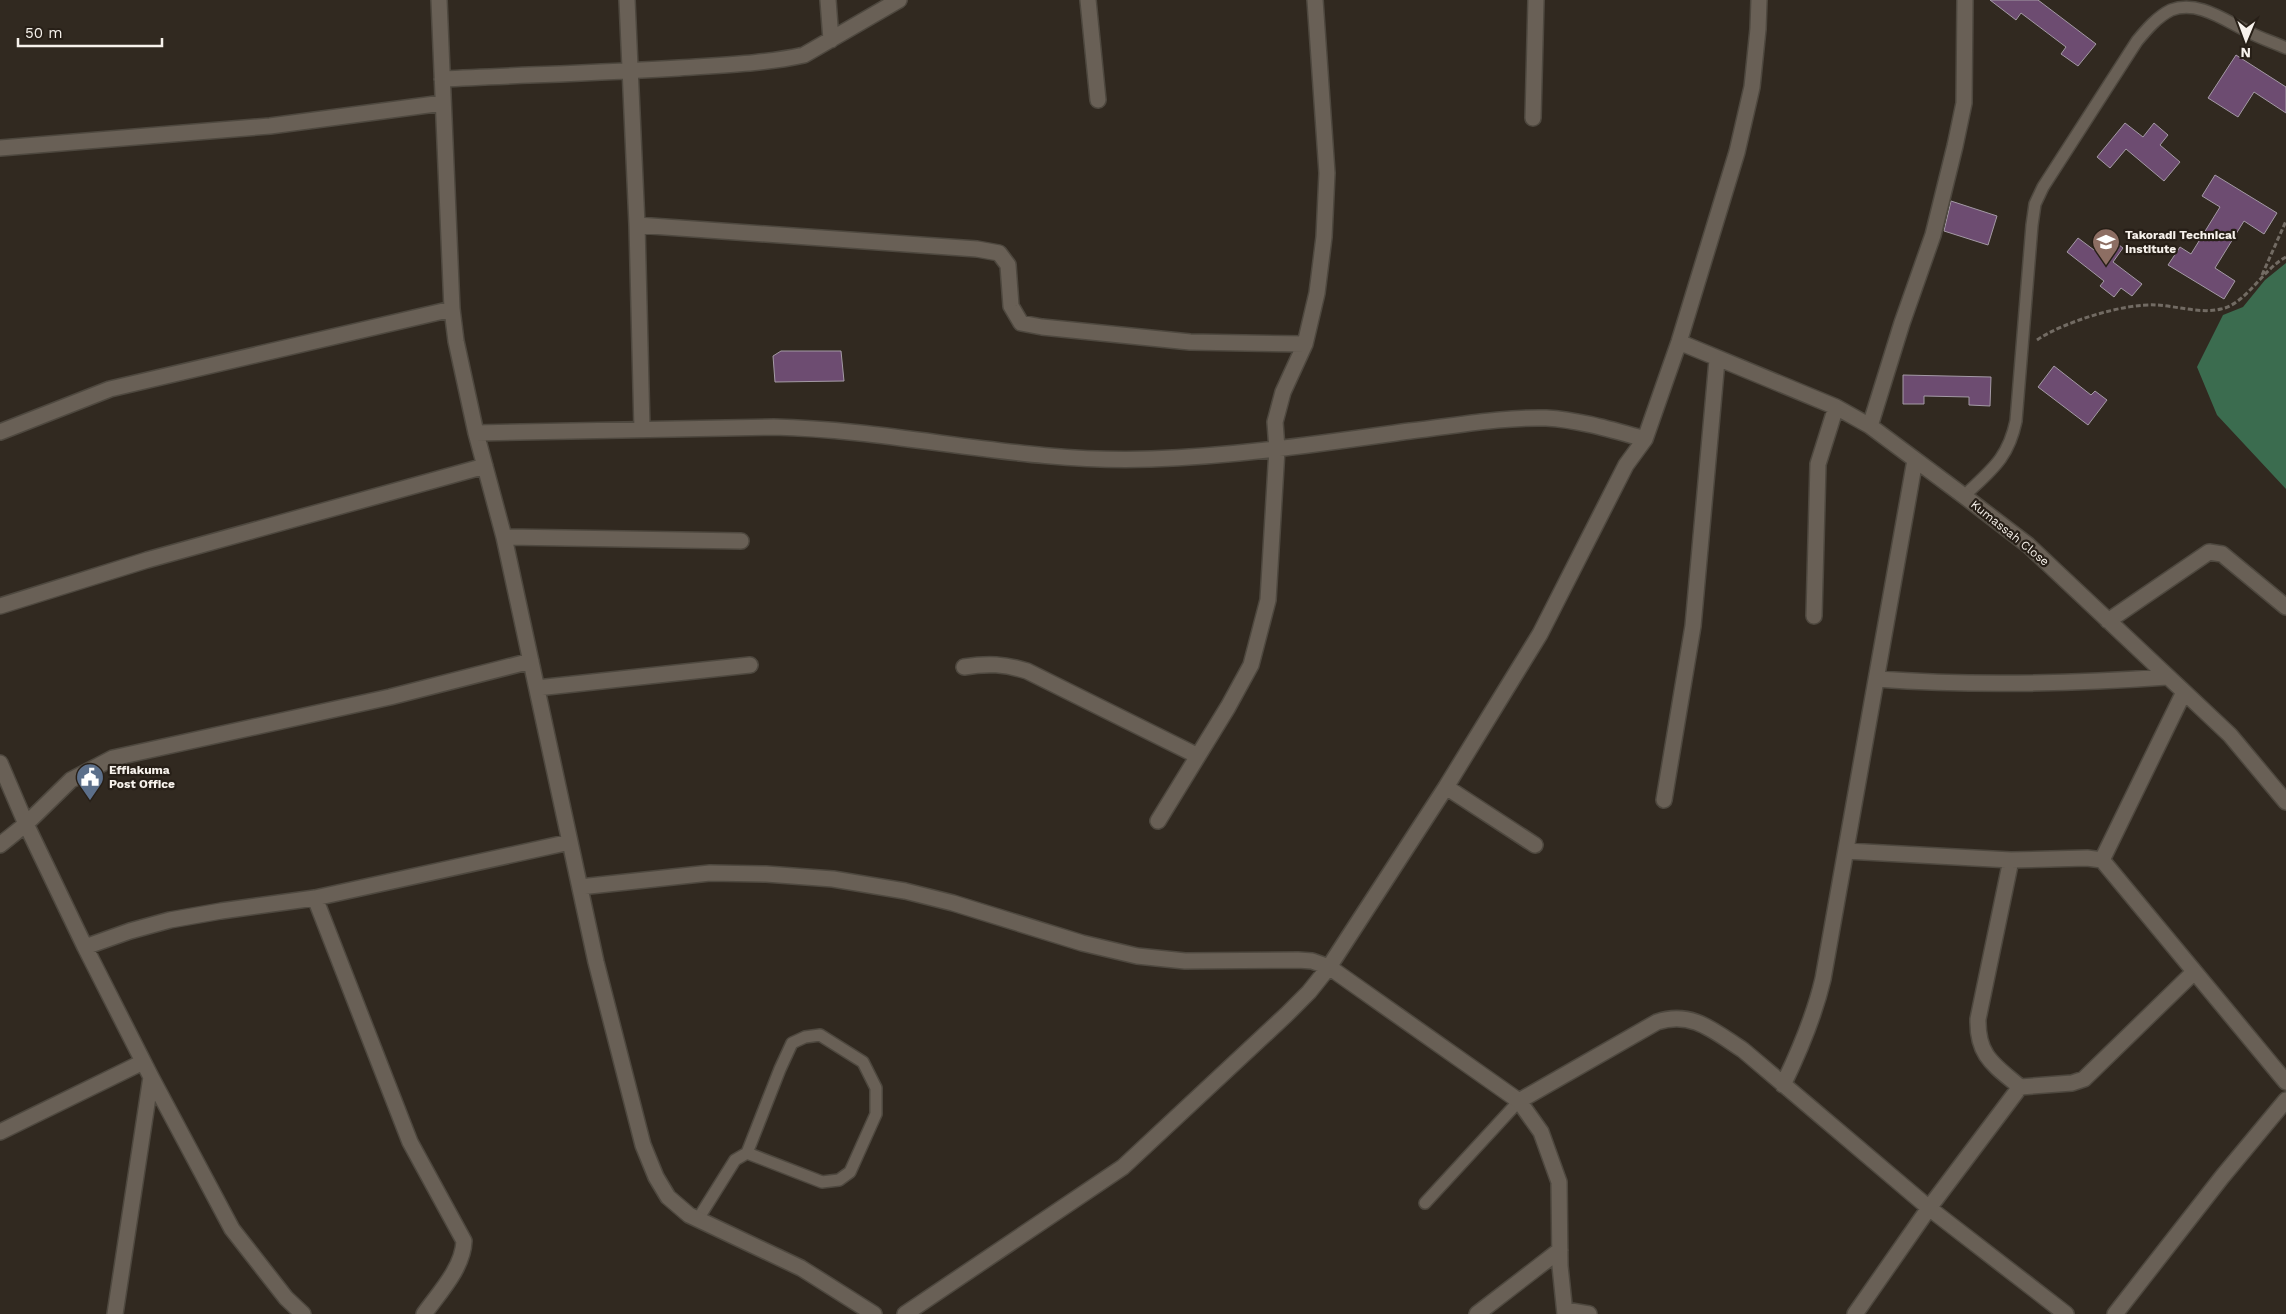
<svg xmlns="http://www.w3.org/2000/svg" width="2286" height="1314" font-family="'Work Sans',sans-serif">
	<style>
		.forest { fill: #3b6c4f }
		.building { fill: #6d4c71; stroke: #a49aa5 }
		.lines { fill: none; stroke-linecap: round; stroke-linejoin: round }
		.service-casing { stroke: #4e483f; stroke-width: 14 }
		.minor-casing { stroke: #4e483f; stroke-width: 18 }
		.path { stroke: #726b63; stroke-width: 3; stroke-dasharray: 5 2.5; stroke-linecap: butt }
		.service { stroke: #696056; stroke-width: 11 }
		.minor { stroke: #696056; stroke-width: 15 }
		.labels { text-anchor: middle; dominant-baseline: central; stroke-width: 4.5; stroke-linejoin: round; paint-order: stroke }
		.poi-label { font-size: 12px; font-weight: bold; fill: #f7f2ec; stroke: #271f17; text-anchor: start }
		.street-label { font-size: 12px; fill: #f7f2ec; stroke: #271f17 }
	</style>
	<rect width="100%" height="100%" fill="#312920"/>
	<path class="forest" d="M2286,263V489L2217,415L2197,367L2223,315L2243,307L2265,280Z"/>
	<path class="building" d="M1990,0H2038L2096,44L2078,66L2061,54L2066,47L2021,13L2016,20Z
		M2236,55L2286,87V113L2254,92L2238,117L2208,98Z
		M2125,123L2143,137L2154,123L2168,135L2160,145L2180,162L2164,181L2126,149L2110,168L2097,157Z
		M2215,175L2277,213L2264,234L2244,221L2215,268L2235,281L2224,299L2168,265L2180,247L2191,254L2220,207L2202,196Z
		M1951,201L1997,216L1988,245L1944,231Z
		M2106,235L2123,248L2113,262L2142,284L2132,296L2121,288L2114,297L2100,286L2104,281L2067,252L2078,238L2094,250Z
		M781,351H841L844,381L775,382L773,356Z
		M2054,366L2091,395L2095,391L2107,400L2088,425L2038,387Z
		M1903,375L1991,377L1990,406L1969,405V397L1924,396V404H1903Z"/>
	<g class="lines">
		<g class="service-casing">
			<path id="service" d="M1964,496C1991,470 2008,459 2016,421L2032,225L2035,204L2043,187L2137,41C2147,29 2157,17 2171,10C2198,0 2224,20 2247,31C2259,38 2273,42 2286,48
				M1425,1203L1519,1101
				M698,1219L735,1160L747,1153L780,1069L792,1043L805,1037L820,1035L863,1062L876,1088V1114L850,1172L839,1180L822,1182L747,1153"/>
		</g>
		<g class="minor-casing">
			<path id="minor" d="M439,0L452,309L456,341L476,433L504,537L596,962L643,1145L656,1177L668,1197L689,1215L801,1268L874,1314
				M627,0L637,225L642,429
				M828,0L831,40
				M1088,0L1098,100
				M442,79C521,75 600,73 679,68C721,65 763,64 804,55L899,0
				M1533,118L1536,0
				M0,148L270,126L443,103
				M637,225L977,249L999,253L1008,265L1011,306L1021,323L1042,327L1190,342L1305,344
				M1679,342L1836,407L1870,426L1964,496L2028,545L2230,735L2286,802
				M1870,426L1902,323L1933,235L1955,146L1964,103L1965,0
				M0,432L110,389L452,309
				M476,433L774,427C900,430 1024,464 1151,459C1238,456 1324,443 1410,431C1455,426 1501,417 1546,418C1580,420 1612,430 1645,439
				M504,537L741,541
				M0,606L147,560L485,466
				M1814,616L1818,464L1836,407
				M2108,621L2209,552L2222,554L2286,607
				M964,667C988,663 1005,664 1027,671L1198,756
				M1877,679C1974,686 2070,684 2167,677
				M537,688L750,665
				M0,763L26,824L85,947L151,1077L232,1229L286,1298L303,1314
				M1446,787L1535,845
				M1664,800L1693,626L1717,360
				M1158,821L1228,707L1251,665L1268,600L1277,449L1275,422L1283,392L1305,344L1317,293L1324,237L1327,173L1315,0
				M0,845L26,824L71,780L113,758L390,697L531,661
				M1846,851L2011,860L2087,858L2102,860L2286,1082
				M2011,860L1978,1019C1977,1056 1994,1065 2020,1087L2072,1083L2084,1079L2193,973
				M2102,860L2184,692
				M580,887L710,873L766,874L833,879L905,891L953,903L1082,943L1137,956L1185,961L1298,960L1312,961L1329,967L1519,1101L1541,1132L1559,1182L1560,1266L1565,1314
				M315,898L410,1142L464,1241C463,1268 439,1293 424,1314
				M85,947L130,931L170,920L221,911L315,898L570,842
				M1783,1085C1800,1050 1814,1017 1823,979L1915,460
				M1519,1101L1657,1022C1692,1010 1715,1032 1743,1050L1929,1208L2066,1314
				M0,1132L143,1062
				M1565,1310L1589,1314
				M115,1314L151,1077
				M905,1314L1123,1167L1286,1015L1309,992L1329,967L1446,787L1540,634L1626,465L1645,439L1679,342L1737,152L1752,87L1758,29L1759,0
				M1477,1314L1560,1250
				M1855,1314L1929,1208L2020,1087
				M2115,1314L2222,1177L2286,1100"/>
		</g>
		<path class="path" d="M2262,275L2286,221
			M2037,340C2063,322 2125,303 2156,305C2177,306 2201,314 2221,309C2246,304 2262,270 2286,257"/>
		<use href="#service" class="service"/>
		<use href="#minor" class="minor"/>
	</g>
	<defs>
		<g id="school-pin" transform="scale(1.4375)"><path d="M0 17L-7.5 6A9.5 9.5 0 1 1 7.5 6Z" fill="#8d6e63" stroke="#271f17"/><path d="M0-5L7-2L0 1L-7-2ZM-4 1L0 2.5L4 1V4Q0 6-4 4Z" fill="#fff"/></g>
		<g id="civic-pin" transform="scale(1.4375)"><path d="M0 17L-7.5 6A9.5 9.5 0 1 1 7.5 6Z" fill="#5c6f8a" stroke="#271f17"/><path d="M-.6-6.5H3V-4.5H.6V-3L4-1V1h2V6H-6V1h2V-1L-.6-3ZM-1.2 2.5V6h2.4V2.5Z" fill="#fff"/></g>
	</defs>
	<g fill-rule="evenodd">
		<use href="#school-pin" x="2106" y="242"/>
		<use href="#civic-pin" x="90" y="777"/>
	</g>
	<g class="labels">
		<g class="poi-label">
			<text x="2125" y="235">Takoradi Technical<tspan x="2125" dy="14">Institute</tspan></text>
			<text x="109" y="770">Effiakuma<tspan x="109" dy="14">Post Office</tspan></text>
		</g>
		<g class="street-label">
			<text transform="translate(2010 533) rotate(39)">Kumassah Close</text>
		</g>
	</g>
	<g transform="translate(2246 40) rotate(181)" stroke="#271f17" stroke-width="4" paint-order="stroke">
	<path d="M0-4L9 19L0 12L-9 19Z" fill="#f7f2ec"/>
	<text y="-8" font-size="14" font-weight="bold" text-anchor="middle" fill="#f7f2ec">N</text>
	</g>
	<path d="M18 38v8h144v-8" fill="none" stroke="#f7f2ec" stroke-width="2.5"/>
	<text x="25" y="38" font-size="15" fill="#f7f2ec" stroke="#271f17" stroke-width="4" paint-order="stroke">50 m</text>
</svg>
